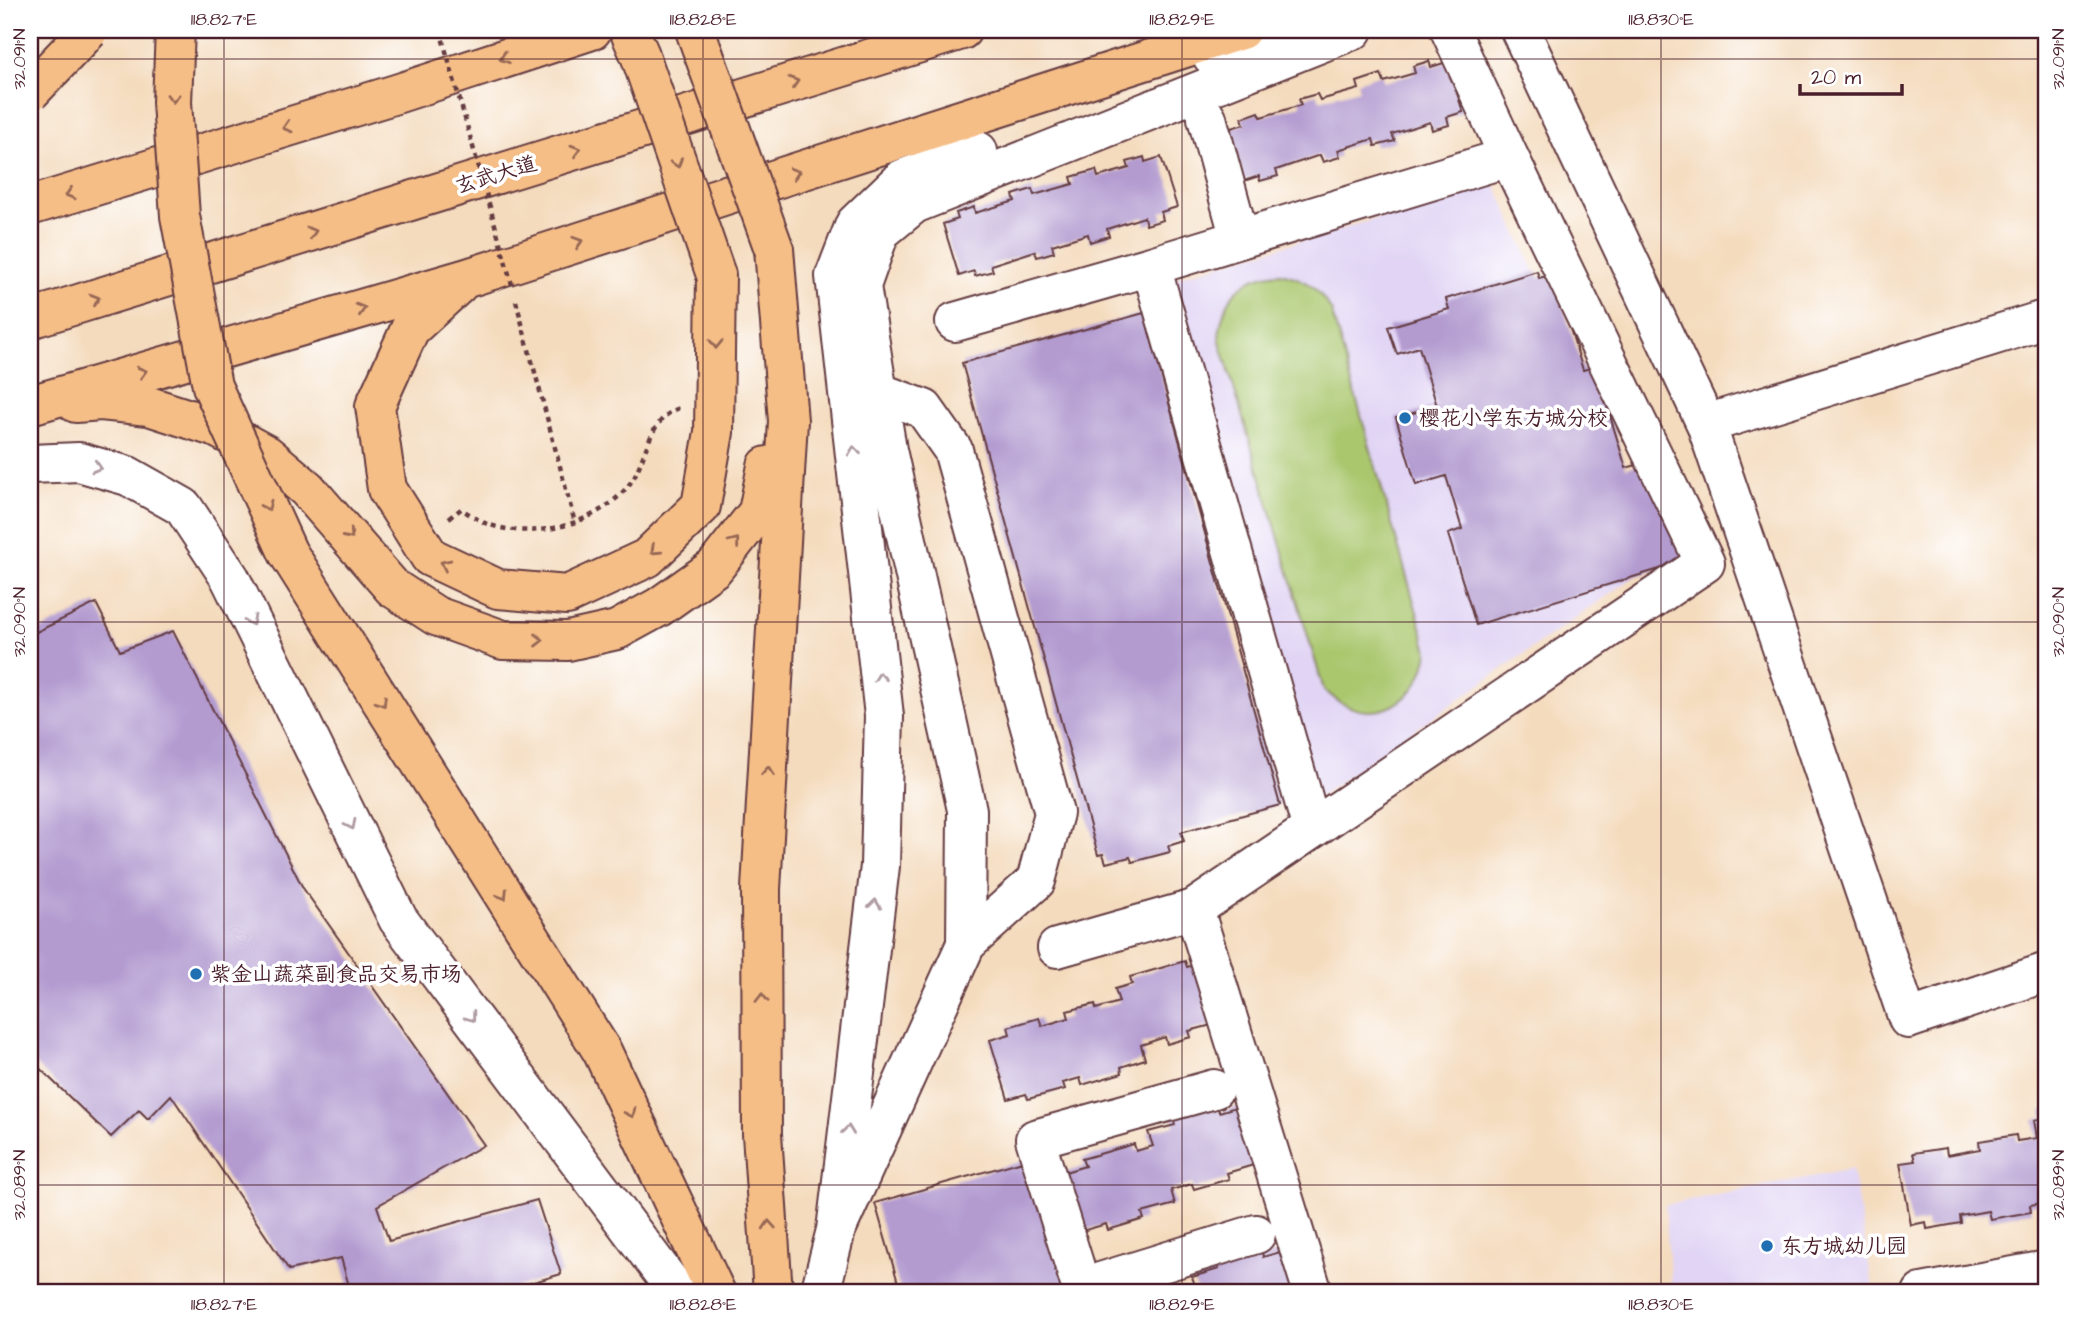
<svg xmlns="http://www.w3.org/2000/svg" width="2077" height="1323" font-family="'Architects Daughter','LXGW WenKai TC',sans-serif">
	<style>
		.built { fill: #e1d4f4 }
		.green { fill: #aac76e; stroke: #7a734c; stroke-width: 2 }
		.building { fill: #b39bd0 }
		.lines { fill: none; stroke-linecap: round; stroke-linejoin: round }
		.minor-casing { stroke: #643b41; stroke-width: 42 }
		.major-casing { stroke: #643b41; stroke-width: 42 }
		.highway-casing { stroke: #643b41; stroke-width: 42 }
		.path { stroke: #643b41; stroke-width: 4.5; stroke-dasharray: 5 5; stroke-linecap: butt }
		.minor { stroke: #fff; stroke-width: 38 }
		.major { stroke: #f6be87; stroke-width: 38 }
		.highway { stroke: #f6be87; stroke-width: 38 }
		.major-bridge-casing { stroke: #643b41; stroke-width: 42; stroke-linecap: butt }
		.path-bridge { stroke: #643b41; stroke-width: 4.5; stroke-dasharray: 5 5; stroke-linecap: butt }
		.major-bridge { stroke: #f6be87; stroke-width: 38 }
		.oneway { stroke: #976754 }
		.oneway2 { stroke: #ae9aa0 }
		.ticks { fill: none; stroke: #4a1f2b; stroke-width: 2; stroke-opacity: 0.45 }
		.poi-dot { fill: #1f6fb2; stroke: #fff; stroke-width: 2.5 }
		.labels { text-anchor: middle; dominant-baseline: central; stroke-width: 7; stroke-linejoin: round; paint-order: stroke }
		.street-label { font-size: 21px; fill: #4a1f2b; stroke: #fff }
		.poi-label { font-size: 21px; fill: #4a1f2b; stroke: #fff; text-anchor: start }
		.neatline { fill: none; stroke: #4a1f2b; stroke-width: 2.5 }
		.ticks-label { font-size: 18px; text-anchor: middle; fill: #4a1f2b }
	</style>
	<rect width="100%" height="100%" fill="#fff"/>
	<filter id="ink" filterUnits="userSpaceOnUse"><feTurbulence type="fractalNoise" baseFrequency=".0143" numOctaves="2"/><feDisplacementMap in="SourceGraphic" scale="14" xChannelSelector="R" yChannelSelector="G"/><feConvolveMatrix kernelMatrix="1 2 1 2 8 2 1 2 1" color-interpolation-filters="sRGB"/></filter>
	<filter id="wash" filterUnits="userSpaceOnUse"><feTurbulence type="fractalNoise" baseFrequency=".00686" numOctaves="4" result="noise"/><feDisplacementMap in="SourceGraphic" scale="28" xChannelSelector="R" yChannelSelector="G"/><feGaussianBlur stdDeviation="1.57" result="paint"/><feColorMatrix in="noise" values="0 0 0 0 0 0 0 0 0 0 0 0 0 0 0 0 0 1.4 0 .05"/><feComposite in="paint" operator="in"/></filter>
	<g filter="url(#wash)">
		<rect width="100%" height="100%" fill="#f4dbbe"/>
		<path class="built" d="M1495,184L1663,557L1317,798L1171,279Z
			M1852,1169L1874,1293H1678L1671,1286L1665,1205Z"/>
		<path class="green" d="M1281,273C1309,280 1316,287 1331,310L1428,651C1423,694 1384,727 1341,703C1335,700 1330,694 1324,690L1219,338C1222,299 1241,275 1281,273Z"/>
		<g id="blocks">
			<path class="building" d="M1429,61L1431,67L1447,62L1463,112L1447,117L1449,125L1432,130L1430,122L1392,134L1395,141L1375,146L1373,139L1338,150L1340,157L1323,162L1320,155L1276,170L1278,176L1260,181L1259,176L1244,181L1228,129L1244,124L1242,118L1259,112L1261,117L1301,105L1299,99L1317,94L1320,100L1359,89L1357,82L1381,74L1384,82L1415,73L1413,66Z
				M1144,157L1145,162L1161,157L1177,207L1161,212L1163,220L1146,225L1144,217L1107,229L1109,236L1090,242L1088,234L1052,245L1054,252L1037,257L1035,251L991,265L993,271L975,276L974,271L959,276L943,224L958,219L956,213L974,207L975,213L1015,201L1013,195L1032,189L1034,195L1073,184L1071,177L1096,170L1098,177L1129,168L1127,162Z
				M1537,271L1539,278L1553,274L1583,370L1595,367L1626,468L1658,459L1689,560L1476,625L1448,534L1462,529L1446,476L1416,485L1396,418L1437,406L1419,347L1397,354L1388,327L1449,309L1446,299Z
				M1144,313L1280,805L1181,832L1184,841L1168,846L1170,852L1132,862L1130,857L1106,863L1103,854L1098,855L962,363Z
				M96,603L120,651L173,631L303,888L484,1145L377,1206L389,1241L537,1200L561,1274L497,1293H351L341,1258L289,1270L171,1095L148,1119L139,1110L111,1137L30,1059V635Z
				M1185,961L1187,967L1205,962L1223,1022L1189,1031L1191,1037L1167,1044L1165,1037L1141,1045L1145,1059L1121,1067L1122,1073L1082,1085L1080,1078L1063,1083L1065,1089L1028,1099L1026,1094L1008,1099L990,1040L1010,1034L1008,1027L1039,1018L1042,1026L1069,1018L1067,1011L1095,1004L1096,1009L1119,1002L1115,989L1132,984L1130,977Z
				M1217,1104L1219,1112L1243,1105L1260,1163L1227,1173L1229,1179L1194,1189L1192,1184L1171,1190L1175,1204L1142,1213L1144,1219L1108,1230L1106,1224L1082,1231L1065,1172L1085,1166L1082,1159L1134,1144L1136,1151L1153,1146L1148,1132L1175,1125L1173,1117Z
				M2047,1109V1178H2044L2047,1202L2030,1205L2031,1212L1990,1219L1988,1211L1960,1216L1961,1223L1927,1229L1926,1222L1911,1225L1900,1163L1915,1161L1913,1153L1946,1148L1947,1155L1980,1149L1979,1141L2016,1135L2017,1141L2037,1138L2034,1120L2044,1118L2042,1110Z
				M1033,1158L1072,1293H901L875,1203Z
				M1261,1248L1263,1257L1287,1250L1300,1293H1192L1197,1291L1192,1277L1219,1269L1217,1261Z"/>
		</g>
	</g>
	<g filter="url(#ink)">
		<use href="#blocks" fill-opacity="0" stroke="#643b41" stroke-width="2"/>
		<g class="lines">
			<g class="minor-casing">
				<path id="minor" d="M1520,30L1706,424
					M1212,56L1272,30
					M1207,118L1240,239
					M2047,319L1706,424L1908,1019L2047,972
					M955,322L1151,266
					M869,393L878,392L924,409L953,450L1054,813L1036,881L966,944
					M30,464L79,462L128,476L183,507L230,578L398,919L678,1293
					M1312,829L1705,563L1509,157
					M1057,948L1194,909
					M836,1230L966,944L967,810L887,450L861,286L880,232L914,204L1353,30
					M1081,1288L1256,1234
					M820,1293L836,1230L880,866L884,716L835,276L855,224L902,179L978,151
					M1083,1293L1035,1139L1214,1089
					M1313,1293L1194,909L1312,829L1151,266L1509,157L1450,30
					M1922,1293L2047,1270"/>
			</g>
			<g class="major-casing">
				<path id="major" d="M459,284L410,329L375,406L387,489L430,557L498,589L567,595L647,558L701,506L714,432L716,275
					M76,403L101,401L149,406L217,428L267,455L307,489L393,588L436,616L503,640L568,641L617,630L659,607L714,568L758,512L767,466
					M30,405L464,279L1241,30
					M602,1051L716,1293
					M773,1293L762,1134L761,889L788,421L774,249"/>
			</g>
			<g class="highway-casing">
				<path id="highway" d="M30,206L396,94L592,30
					M30,319L962,30"/>
			</g>
			<path class="path" d="M516,301L575,523
				M449,518L461,509C469,514 477,519 485,523C532,542 602,524 631,482C647,458 648,418 680,408"/>
			<use href="#minor" class="minor"/>
			<use href="#major" class="major"/>
			<use href="#highway" class="highway"/>
			<g class="major-bridge-casing">
				<path id="major-bridge" d="M175,30L172,102L180,216L212,386L288,553L602,1051
					M629,30L640,55L716,275
					M695,30L774,249
					M30,92L89,30"/>
			</g>
			<path class="path-bridge" d="M440,30L512,285"/>
			<use href="#major-bridge" class="major-bridge"/>
		</g>
		<defs><path id="oneway-chevron" d="M-2-3.5L2.5 0L-2 3.5" fill="none" stroke-width="1.6" stroke-linecap="round" stroke-linejoin="round" transform="scale(1.75)"/></defs>
		<g class="oneway">
			<use href="#oneway-chevron" transform="translate(504 58) rotate(162)"/>
			<use href="#oneway-chevron" transform="translate(794 82) rotate(-17)"/>
			<use href="#oneway-chevron" transform="translate(173 98) rotate(90)"/>
			<use href="#oneway-chevron" transform="translate(287 127) rotate(163)"/>
			<use href="#oneway-chevron" transform="translate(576 150) rotate(-17)"/>
			<use href="#oneway-chevron" transform="translate(677 163) rotate(71)"/>
			<use href="#oneway-chevron" transform="translate(795 173) rotate(-18)"/>
			<use href="#oneway-chevron" transform="translate(70 194) rotate(163)"/>
			<use href="#oneway-chevron" transform="translate(312 232) rotate(-17)"/>
			<use href="#oneway-chevron" transform="translate(578 242) rotate(-18)"/>
			<use href="#oneway-chevron" transform="translate(95 299) rotate(-17)"/>
			<use href="#oneway-chevron" transform="translate(361 309) rotate(-16)"/>
			<use href="#oneway-chevron" transform="translate(716 344) rotate(91)"/>
			<use href="#oneway-chevron" transform="translate(142 372) rotate(-16)"/>
			<use href="#oneway-chevron" transform="translate(267 506) rotate(65)"/>
			<use href="#oneway-chevron" transform="translate(349 535) rotate(48)"/>
			<use href="#oneway-chevron" transform="translate(735 542) rotate(-52)"/>
			<use href="#oneway-chevron" transform="translate(655 550) rotate(137)"/>
			<use href="#oneway-chevron" transform="translate(445 564) rotate(-154)"/>
			<use href="#oneway-chevron" transform="translate(539 640)"/>
			<use href="#oneway-chevron" transform="translate(382 702) rotate(58)"/>
			<use href="#oneway-chevron" transform="translate(768 771) rotate(-87)"/>
			<use href="#oneway-chevron" transform="translate(503 895) rotate(58)"/>
			<use href="#oneway-chevron" transform="translate(762 998) rotate(-90)"/>
			<use href="#oneway-chevron" transform="translate(631 1113) rotate(65)"/>
			<use href="#oneway-chevron" transform="translate(769 1225) rotate(-94)"/>
		</g>
		<g class="oneway2">
			<use href="#oneway-chevron" transform="translate(854 451) rotate(-96)"/>
			<use href="#oneway-chevron" transform="translate(97 467) rotate(16)"/>
			<use href="#oneway-chevron" transform="translate(251 621) rotate(64)"/>
			<use href="#oneway-chevron" transform="translate(880 677) rotate(-96)"/>
			<use href="#oneway-chevron" transform="translate(351 825) rotate(64)"/>
			<use href="#oneway-chevron" transform="translate(875 904) rotate(-83)"/>
			<use href="#oneway-chevron" transform="translate(471 1017) rotate(53)"/>
			<use href="#oneway-chevron" transform="translate(848 1130) rotate(-83)"/>
		</g>
	</g>
	<path class="ticks" d="M224,30V1293M703,30V1293M1182,30V1293M1661,30V1293M30,59H2047M30,622H2047M30,1185H2047"/>
	<g class="poi-dot">
		<circle cx="1405" cy="418" r="7"/>
		<circle cx="196" cy="974" r="7"/>
		<circle cx="1767" cy="1246" r="7"/>
	</g>
	<g class="labels">
		<g class="street-label">
			<text transform="translate(496 175) rotate(-17)">玄武大道</text>
		</g>
		<g class="poi-label">
			<text x="1419" y="418">樱花小学东方城分校</text>
			<text x="210" y="974">紫金山蔬菜副食品交易市场</text>
			<text x="1781" y="1246">东方城幼儿园</text>
		</g>
	</g>
	<rect width="2077" height="1323" fill="none" stroke="#fff" stroke-width="77"/>
	<path d="M1800 84v10h102v-10" fill="none" stroke="#4a1f2b" stroke-width="3.5"/>
	<text x="1811" y="84" font-size="21" fill="#4a1f2b" stroke="#ffffff" stroke-width="5" paint-order="stroke">20 m</text>
	<rect x="38" y="38" width="2000" height="1246" class="neatline"/>
	<g class="ticks-label">
		<text x="224" y="25">118.827°E</text>
		<text x="703" y="25">118.828°E</text>
		<text x="1182" y="25">118.829°E</text>
		<text x="1661" y="25">118.830°E</text>
		<text transform="translate(19 59) rotate(-90)" y="6">32.091°N</text>
		<text transform="translate(2058 59) rotate(-90)" y="6">32.091°N</text>
		<text transform="translate(19 622) rotate(-90)" y="6">32.090°N</text>
		<text transform="translate(2058 622) rotate(-90)" y="6">32.090°N</text>
		<text transform="translate(19 1185) rotate(-90)" y="6">32.089°N</text>
		<text transform="translate(2058 1185) rotate(-90)" y="6">32.089°N</text>
		<text x="224" y="1310">118.827°E</text>
		<text x="703" y="1310">118.828°E</text>
		<text x="1182" y="1310">118.829°E</text>
		<text x="1661" y="1310">118.830°E</text>
	</g>
</svg>
